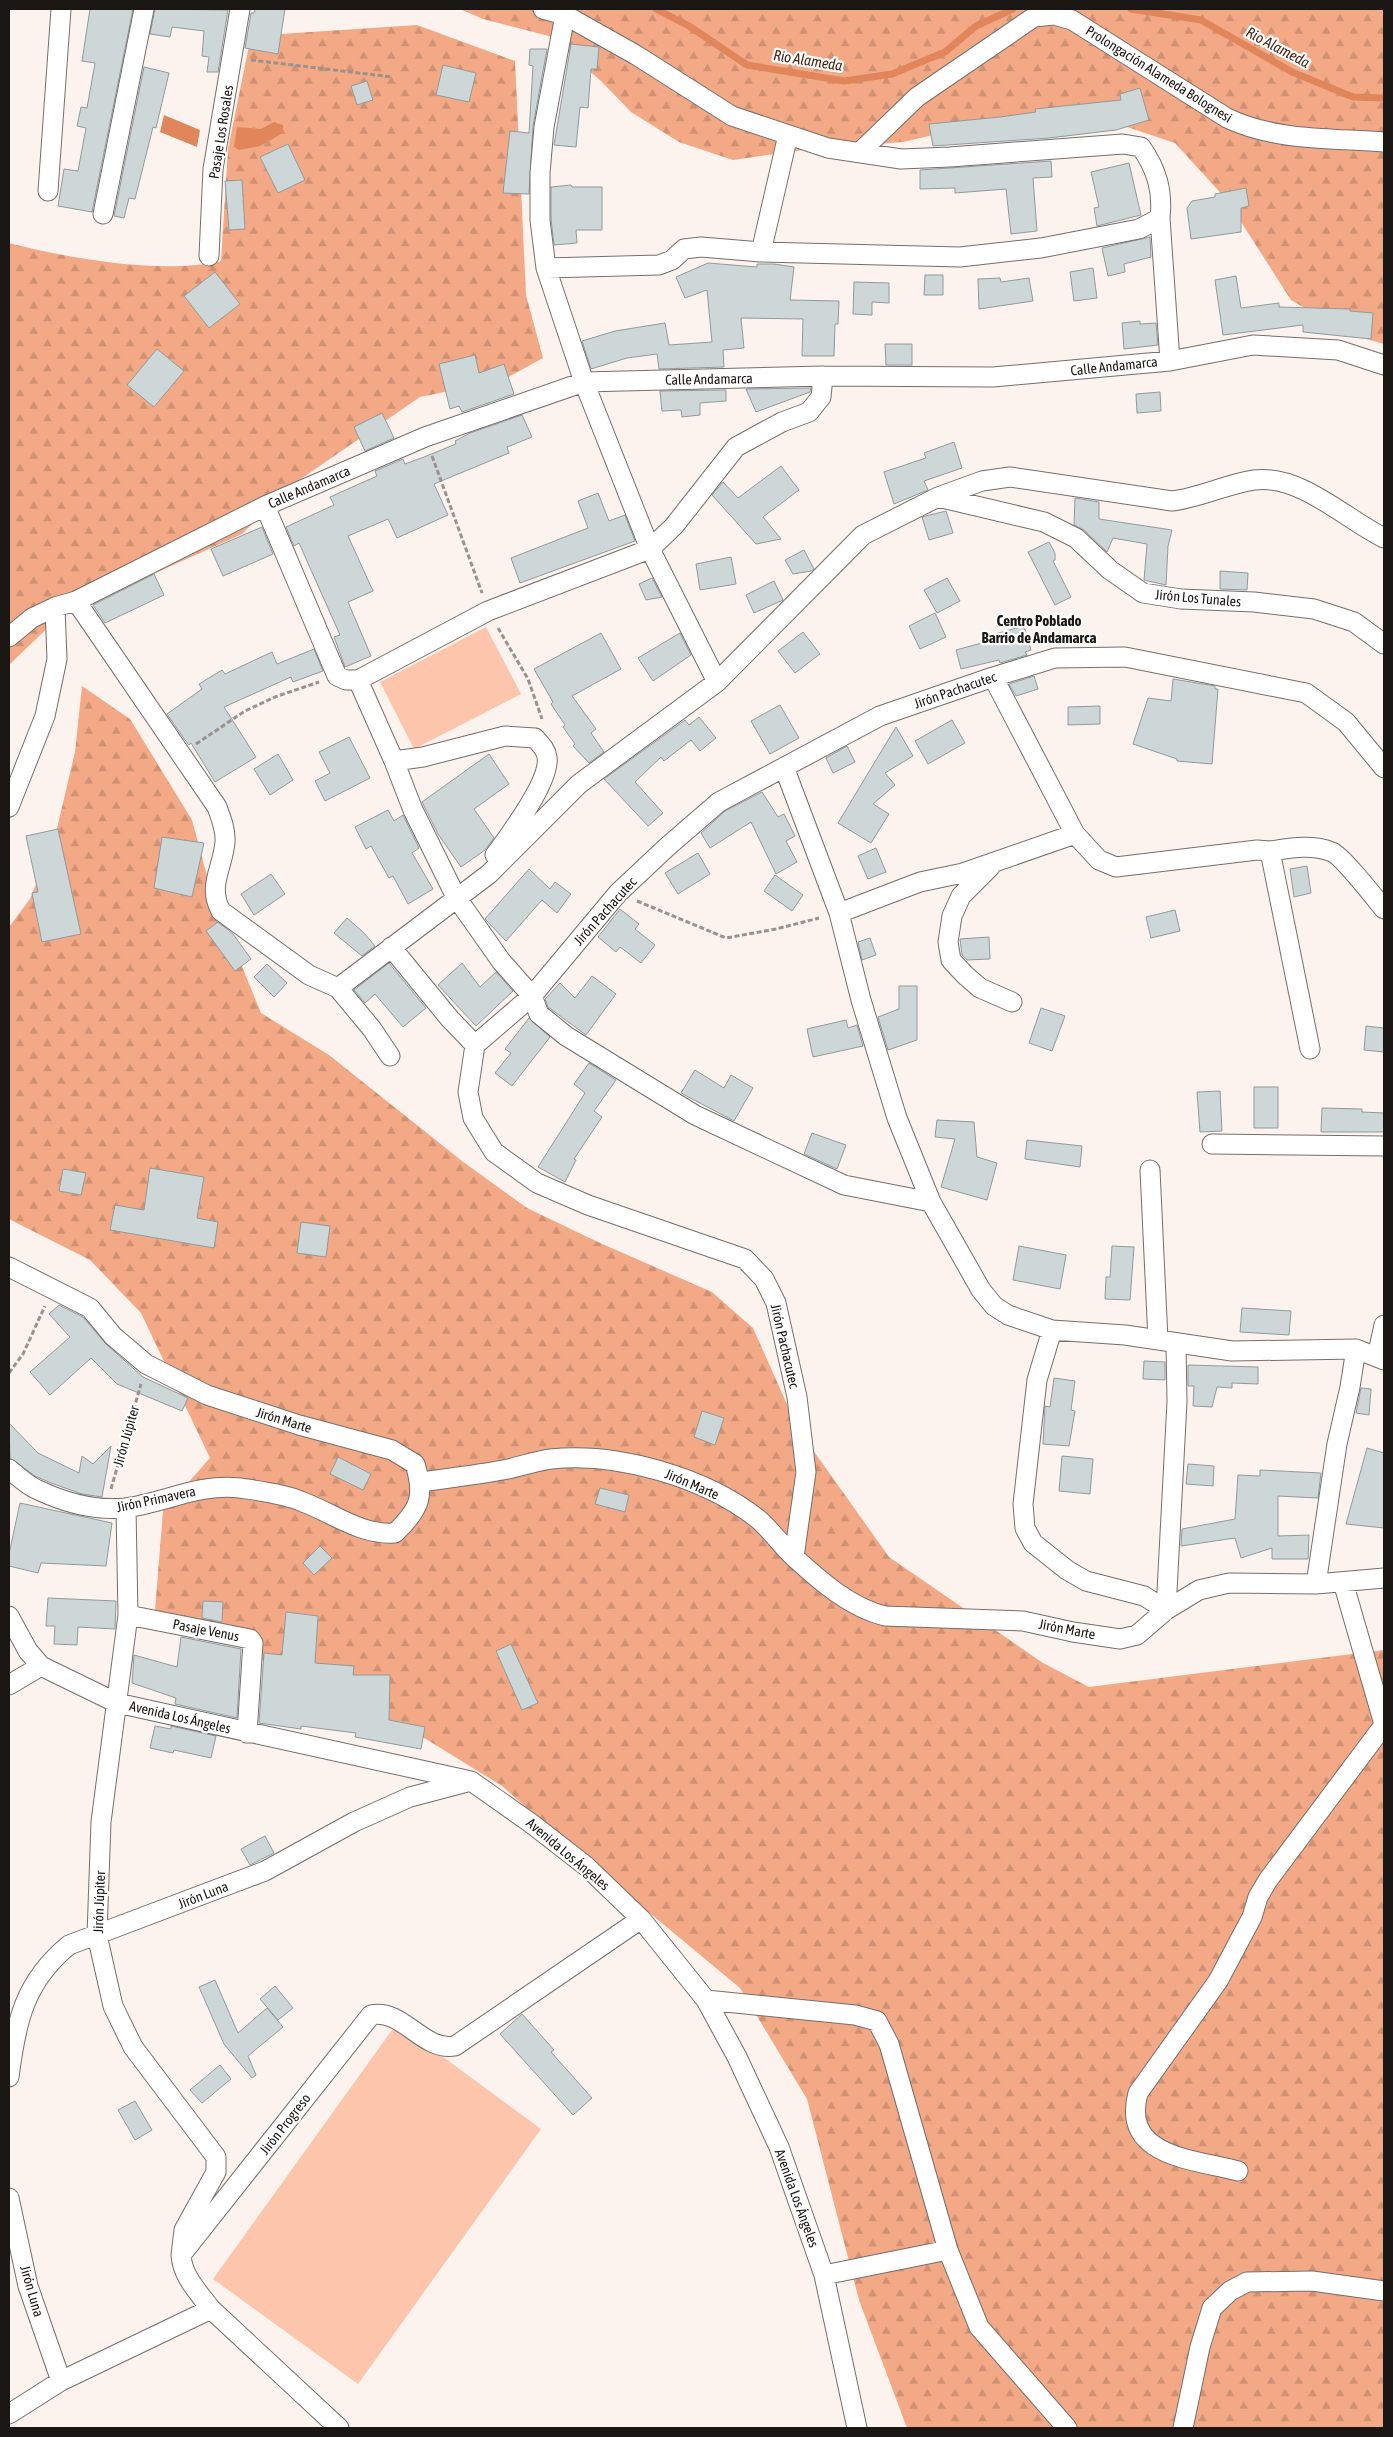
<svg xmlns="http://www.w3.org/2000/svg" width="1393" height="2437" font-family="'Asap Condensed',sans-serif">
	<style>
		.grass { fill: #fcc5ac }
		.forest { fill: url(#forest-firs) }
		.water { fill: #e0865a }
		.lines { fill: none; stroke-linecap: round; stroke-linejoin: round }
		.stream { stroke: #e0865a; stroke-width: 7 }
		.building { fill: #cdd7d8; stroke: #919a9b }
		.minor-casing { stroke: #766e6b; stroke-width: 21 }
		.path { stroke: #99928f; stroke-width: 3; stroke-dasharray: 5 2.5; stroke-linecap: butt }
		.minor { stroke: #fff; stroke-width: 19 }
		.labels { text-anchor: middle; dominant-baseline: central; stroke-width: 4.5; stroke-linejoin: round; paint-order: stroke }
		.street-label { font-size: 14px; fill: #191614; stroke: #fff }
		.water-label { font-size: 15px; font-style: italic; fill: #4b2614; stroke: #fff }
		.neighbourhood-label { font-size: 15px; font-weight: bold; fill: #191614; stroke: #fff }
	</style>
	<defs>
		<pattern id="forest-firs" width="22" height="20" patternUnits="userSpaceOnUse" patternTransform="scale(1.25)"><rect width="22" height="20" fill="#f3a986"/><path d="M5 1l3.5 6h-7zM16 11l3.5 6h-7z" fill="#d09173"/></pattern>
	</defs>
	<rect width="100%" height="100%" fill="#fcf3ef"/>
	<path class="grass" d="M486,627L521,694L414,749L380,682Z
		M397,2023L541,2129L358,2384L213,2279Z"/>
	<path class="forest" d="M460,9H1384V344L1349,334L1291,300L1227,200L1175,143L1094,116L985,123L903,142L810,149L733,160L679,142L631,112L601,81L549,36L483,19Z
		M417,25L515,61L526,295L543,358L503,380L420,397L292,485L242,534L60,616L9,665V243C67,258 162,275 221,261L228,149L251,36Z
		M82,686L130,719L192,820L211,891L261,1013L329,1055L462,1161L527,1208L600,1243L712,1292L753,1328L798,1429L889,1557L1043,1663L1089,1687L1384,1650V2428H907L859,2300L807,2099L740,1988L574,1850L502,1786L426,1739L352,1710L237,1646L154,1623L163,1511L210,1458L141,1313L90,1260L9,1219V927L30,899L55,837L75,752Z"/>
	<path class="water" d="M164,115L200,130L197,147L160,132Z
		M274,122L283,125V133L260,146L239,150L234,147L237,127L261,129Z"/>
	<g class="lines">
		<path class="stream" d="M656,9L689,26L747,65L844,81L892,74L945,52L976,26L1013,9
			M1131,9L1201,20L1292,72L1353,97L1384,98"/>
	</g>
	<path class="building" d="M90,9H133L92,212L58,206L64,169L78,171L86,128L77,126L81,107L87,108L95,63L82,61Z
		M155,9L228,10L218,72H207L209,57L202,56L204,31L172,27L170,37L150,34Z
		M255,9H285L278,54L245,48L251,13H254Z
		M571,44L599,47L597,69H591L588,108L580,107L576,147L554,145Z
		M530,49H547L533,126L529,194L503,193L510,131L529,133L533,66L529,65Z
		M443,65L476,73L469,102L436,95Z
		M144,67L169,73L156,128L153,127L135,199L129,198L124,218L114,216Z
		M367,81L373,100L357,105L351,86Z
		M1140,88L1149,120L1116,130L1049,138L933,146L929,124L1000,117L1036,112L1035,109L1121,100L1120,94Z
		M288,144L305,180L278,193L260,157Z
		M1051,161L1052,177L1033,178L1037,231L1011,234L1006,189L955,193V188L920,189V170Z
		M1129,163L1141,215L1097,226L1094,208L1099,207L1091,172Z
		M242,180L245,229L229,230L225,181Z
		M571,185L572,187H602V230H576L577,243L554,245L551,219V187Z
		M1246,188L1249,206L1241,208V232L1191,239L1187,208L1192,201L1215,197V194Z
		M1150,237L1151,257L1124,264L1125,272L1108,276L1102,248Z
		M708,263L757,267V264H774L794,267L790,300L839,301L838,324H835L834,356H802L803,319L741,318L744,348L723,350L724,367L659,369L657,354L627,358L591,369L582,341L615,331L665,323L669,345L712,342L707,290L685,298L676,277Z
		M1093,268L1097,298L1074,301L1070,272Z
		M215,272L240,304L209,328L184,296Z
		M925,275H943V295H924Z
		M1236,276L1241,308L1279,303V307L1350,309V311L1373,313L1371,339L1303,332V325L1223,335L1215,280Z
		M1000,278L1001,282L1029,278L1033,301L979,309L978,279Z
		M854,282L889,283V303L872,302V315L853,314Z
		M1140,321V324L1156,323L1158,345L1124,349L1122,323Z
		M885,344H912V365H886Z
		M157,349L184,371L154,407L127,385Z
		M475,355L479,373L504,364L514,394L462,412L459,406L450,409L439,364Z
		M811,388L810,392L756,412L746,389Z
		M726,390V401L700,403V415L682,417L681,410L662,411L660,391Z
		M1160,392L1161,411L1137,413L1136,394Z
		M382,413L394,438L365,451L354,427Z
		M522,415L532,437L507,447L509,453L434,484L448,515L397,538L388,519L348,536L373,591L348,602L371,656L345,667L334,637L340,635L299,543L294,546L286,527L334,505L330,497L377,476L375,471L403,459L405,464L424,457L456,444L455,441L470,433Z
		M954,442L962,468L924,481L928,490L894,504L884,472L926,458L924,453Z
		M781,466L799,490L763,517L781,539L756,544L712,495L723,482L738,498Z
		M598,493L609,521L625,515L635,541L520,583L511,558L588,528L578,501Z
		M1075,498L1099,502V519L1172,530L1168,546L1166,585L1144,580L1147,544L1113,538L1107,552L1084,530L1074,525Z
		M946,511L953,533L929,540L922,517Z
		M262,527L273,554L223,576L211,549Z
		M1049,542L1055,553V560L1053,561L1071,597L1055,605L1028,552Z
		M804,550L814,569L811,571L793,574L785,560Z
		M731,557L736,584L700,590L696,564Z
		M1220,571L1248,573L1247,590L1220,589Z
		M154,574L164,595L105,623L93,605Z
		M652,578L662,597L646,600L639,584Z
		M947,578L960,601L937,613L924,590Z
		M774,581L783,600L754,613L746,595Z
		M935,613L946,637L920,649L909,626Z
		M1024,626L1031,650L1025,652L1027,655L1000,663L999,660L961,669L956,650L993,640L991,635Z
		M803,632L820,654L795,673L778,651Z
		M601,633L621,669L572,696L596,729L591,733L604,752L589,763L573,746L575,744L563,727L565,725L551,704L553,702L534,669Z
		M680,633L691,655L653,681L638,658Z
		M314,649L323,671L293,682L291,677L224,707L256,757L215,782L191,743L189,745L185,740L167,714L202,689L199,684L222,670L225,674L272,652L277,664Z
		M1034,676L1038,689L1016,696L1009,684Z
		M1173,679L1215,686V689H1218L1212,764L1177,761V759L1133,744L1148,698L1171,701Z
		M780,705L799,738L770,754L751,721Z
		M1100,706V724L1068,725V707Z
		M699,717L716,738L700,751L691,740L664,761L661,757L635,782L663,813L648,826L604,779L685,720L689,725Z
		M952,720L965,743L928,764L915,741Z
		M896,727L913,756L885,773L895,785L873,804L889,814L871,843L838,823Z
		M349,737L370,778L325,801L315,781L330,773L319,752Z
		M847,746L855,762L833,773L826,758Z
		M278,754L293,780L270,795L254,769Z
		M489,754L509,784L474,809L494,838L485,850L461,867L438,834L422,802Z
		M762,792L778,817L784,814L795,836L786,841L797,862L776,874L751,822L710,848L701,833L725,811Z
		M388,810L394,821L403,815L419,848L412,853L433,889L408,904L393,876L389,878L371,846L366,849L355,827Z
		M58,829L81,934L42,942L32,893L38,892L26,836Z
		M162,837L204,843L192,897L154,888Z
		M876,848L886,872L868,879L858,856Z
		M698,853L710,874L678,894L665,873Z
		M1307,866L1311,893L1294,897L1290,869Z
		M529,869L550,889L555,882L571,894L557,913L542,900L506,941L485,919Z
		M271,874L285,894L254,915L241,894Z
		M775,875L803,895L792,911L764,891Z
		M620,909L639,924L635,929L655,945L641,963L620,947L616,952L598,937Z
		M1175,910L1180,931L1151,938L1146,917Z
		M347,918L363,932L375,946L362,956L334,933Z
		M218,922L233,934L251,959L235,971L206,931Z
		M989,937L990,959L967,960L962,955L960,939Z
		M870,938L876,955L862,960L858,942Z
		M389,963L426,1008L403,1027L375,994L365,1003L354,990Z
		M462,963L480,987L496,972L513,991L476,1026L438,985Z
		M267,964L287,983L274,997L254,977Z
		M592,976L616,994L586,1035L548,1007L545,999L560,983L575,998Z
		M899,986H917V1040L888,1050L878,1017L899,1009Z
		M1041,1008L1065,1016L1052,1051L1029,1043Z
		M529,1018L550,1037L512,1086L495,1073L511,1053L505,1049Z
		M846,1020L848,1028L857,1025L863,1046L813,1057L807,1029Z
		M1366,1026L1384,1028V1052L1364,1050Z
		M589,1063L616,1080L594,1111L602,1117L574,1159L576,1160L565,1182L538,1167L585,1093L574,1084Z
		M695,1070L724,1088L731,1075L753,1088L734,1121L681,1093Z
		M1254,1087H1278V1128H1254Z
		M1220,1091L1222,1131L1200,1132L1197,1092Z
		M1322,1108L1362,1109V1112L1384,1113V1132H1321Z
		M937,1120L974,1122L977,1157L997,1163L987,1200L941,1187L955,1139L935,1137Z
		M812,1133L846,1145L837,1169L804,1154Z
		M1027,1140L1082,1146L1080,1167L1025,1159Z
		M150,1168L204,1177L197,1218L218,1222L214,1248L110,1230L115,1205L144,1210Z
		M63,1169L86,1173L81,1195L59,1191Z
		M301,1222L330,1226L326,1257L297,1253Z
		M1019,1246L1066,1255L1060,1289L1013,1280Z
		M1112,1246L1134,1247L1130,1300L1105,1299L1106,1277H1110Z
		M59,1305L83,1317L106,1344L143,1377L188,1398L182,1411L117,1384L91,1358L50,1395L30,1372L70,1337L49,1314Z
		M1242,1308L1291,1311L1289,1335L1240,1332Z
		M1144,1361L1165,1362V1380L1143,1379Z
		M1188,1365L1258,1367V1384L1232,1383V1388L1217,1387L1212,1407L1193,1406L1194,1386H1188Z
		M1054,1378L1075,1381L1071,1410L1075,1411L1069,1446L1043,1444L1045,1406L1050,1407Z
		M1361,1388L1371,1389L1369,1415L1356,1413Z
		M702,1411L724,1418L715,1445L694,1437Z
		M9,1423L38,1453L79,1473L82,1456L93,1464L111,1446L102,1497L82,1494L51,1483L35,1476L10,1458Z
		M1367,1448L1384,1453V1528L1346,1524Z
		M1062,1456L1093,1459L1090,1494L1059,1491Z
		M338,1457L371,1474L363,1490L330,1474Z
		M1188,1464L1214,1466L1213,1486L1186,1484Z
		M1260,1470L1321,1473L1318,1498L1278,1496V1536L1309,1535L1308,1559H1272V1548L1241,1558L1235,1538L1181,1546L1182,1529L1235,1519L1238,1475L1260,1476Z
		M600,1488L629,1495L625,1512L595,1504Z
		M20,1503L112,1523L106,1566L41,1563L38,1573L9,1566V1554Z
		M320,1546L332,1558L314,1575L303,1563Z
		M48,1598L116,1601L115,1629L78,1627L77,1645L54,1644L55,1626H46Z
		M203,1601L223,1602L222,1622L202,1618Z
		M286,1612L318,1616L315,1663L354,1666L353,1675H390L389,1720L425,1727L421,1749L355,1737L356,1733L301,1726V1729L259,1723L264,1653L282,1655Z
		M181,1637L241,1649L237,1718L175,1704L176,1698L132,1683L134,1655L177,1667Z
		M511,1644L538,1703L522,1710L496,1651Z
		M155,1726L171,1729V1726L216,1736L211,1758L174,1750L173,1753L150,1748Z
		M265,1836L274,1853L250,1865L241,1849Z
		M215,1980L238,2033L267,2008L283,2027L248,2056L256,2075L252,2078L224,2044L199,1987Z
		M275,1986L293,2008L278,2020L260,1999Z
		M522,2014L554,2050L551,2052L592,2098L573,2115L500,2034Z
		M220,2065L231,2079L202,2103L190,2090Z
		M135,2101L152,2130L135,2140L118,2110Z"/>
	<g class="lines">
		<g class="minor-casing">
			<path id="minor" d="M543,9L565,15L636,55L732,116L828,148L901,159L950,157L1123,144L1141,147C1157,170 1163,191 1160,218L1139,229L1041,248L960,257L761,252L701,247L684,249L672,260L659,265L546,268
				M565,15L544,127L540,173V220L546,268L584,382L650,549L717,682
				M860,152L917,97L1034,17L1054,15L1072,20L1227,118C1275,141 1332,138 1384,142
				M48,191L61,9
				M103,214L144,9
				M1160,218L1170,361
				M761,252L788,135
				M209,256L213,169L240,9
				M938,497L1044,522L1076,538L1110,570L1143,593L1181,599L1254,602L1314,609L1354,622L1384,644
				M265,506L337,676L346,680H358L488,611L650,549L674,526L736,447L782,422L809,412L821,397L823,376
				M76,601L217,807C221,818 226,830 225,842C223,868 207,886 221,911L309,975L338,988L372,1029L390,1056
				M9,637L32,618L55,607
				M993,677L1075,834
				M358,680L394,761L423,757L505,736L535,738C540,744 546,749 547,757C551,780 509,836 495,855
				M394,761L413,810L456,897L501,961L532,996L539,1014L566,1036L695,1115L844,1185L931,1202L981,1290L994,1306L1008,1315L1052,1330L1125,1335L1232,1351L1356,1349L1384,1360
				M784,767L839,913L861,1000L897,1118L931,1202
				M9,807L45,716L57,659L55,607L76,601L265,506L425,437L584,382L823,376L993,377L1170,361L1253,345L1338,350L1384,365
				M1270,851C1291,848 1312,844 1332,852C1342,856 1375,898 1384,909
				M990,867L961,896L952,916L948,942L951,960L965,975L980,988L1012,1002
				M839,913L920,882L963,873L1075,834L1099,860L1116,867L1257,850L1270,851L1310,1049
				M391,947L450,1019L475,1045
				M338,988L489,874L579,784L717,682L863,535L938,497L982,481L1010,477L1172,501C1200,498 1226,484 1254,480C1300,474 1344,518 1384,538
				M1212,1144L1384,1146
				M1150,1170L1158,1340
				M9,1267L90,1308L113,1336L146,1364L207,1395L299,1425L392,1450L415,1464C425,1496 420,1509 395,1533C360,1535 335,1514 303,1502C285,1494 260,1491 240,1488C199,1483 164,1503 125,1508C95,1511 63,1502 36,1489C27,1485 17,1476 9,1469
				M1052,1330L1037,1380L1023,1504L1025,1528L1033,1543L1067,1570L1086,1581L1144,1596L1166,1610L1177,1402L1176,1344
				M1377,1357L1384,1325
				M421,1482C448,1478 476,1475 503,1470C519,1467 535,1461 551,1459C617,1452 705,1477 758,1519C771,1530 781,1545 794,1557C820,1581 851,1608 885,1616L1023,1621L1073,1632L1120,1639L1137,1635L1166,1610L1199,1590L1229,1583L1316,1584L1384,1578
				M126,1508L128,1615L101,1822L97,1935L113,2006L133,2047L216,2157V2172L184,2230L181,2255
				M794,1557L806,1472L797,1397L776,1303L764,1279L745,1259L588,1205L537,1183L494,1152L473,1118L468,1092L475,1045L532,996L618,893L667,847L719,802L880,716L993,677L1055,658L1125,657L1306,693L1346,722L1384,768
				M1343,1582L1384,1724
				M1316,1584L1337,1444L1350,1387L1356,1349
				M128,1615L250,1639L253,1643L247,1733
				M9,1616L28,1651L41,1666L117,1703L471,1781L532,1824L586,1866L641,1919L706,2000L737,2057L779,2147L824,2275L857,2428
				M9,1685L41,1666
				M706,2000L855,2015L877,2021L889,2044L948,2250L979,2327L1067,2428
				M9,2077C16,2022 24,1982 69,1945L265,1871L354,1822L410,1797L467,1782
				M1238,2171C1193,2159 1121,2157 1138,2093L1218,1981L1252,1917L1258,1897L1268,1880L1384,1725
				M9,2198L28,2286L61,2381
				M824,2275L948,2250
				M211,2309L339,2428
				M9,2414L61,2381L211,2309C199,2293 182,2276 181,2255L371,2015C403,2008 423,2052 455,2046L641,1919
				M1183,2428L1200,2347L1212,2308L1230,2291L1247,2282L1312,2281L1384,2291"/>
		</g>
		<path class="path" d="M251,60L392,77
			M432,456L482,593
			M498,628L528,679L542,719
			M196,744L245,711L275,697L319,682
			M637,901L726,938L776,929L819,918
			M9,1373L23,1354L45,1306
			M111,1489L141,1384"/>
		<use href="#minor" class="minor"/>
	</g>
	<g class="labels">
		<g class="street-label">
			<text transform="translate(1159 74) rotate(32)">Prolongación Alameda Bolognesi</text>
			<text transform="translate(221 132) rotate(-81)">Pasaje Los Rosales</text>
			<text transform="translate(1114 366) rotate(-6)">Calle Andamarca</text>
			<text transform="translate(709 379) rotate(-1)">Calle Andamarca</text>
			<text transform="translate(309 487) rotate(-23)">Calle Andamarca</text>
			<text transform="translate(1198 598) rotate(5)">Jirón Los Tunales</text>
			<text transform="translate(955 690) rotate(-19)">Jirón Pachacutec</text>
			<text transform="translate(605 911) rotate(-48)">Jirón Pachacutec</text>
			<text transform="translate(785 1346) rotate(77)">Jirón Pachacutec</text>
			<text transform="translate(284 1420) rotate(17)">Jirón Marte</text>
			<text transform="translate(126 1436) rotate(-74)">Jirón Júpiter</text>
			<text transform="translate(692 1484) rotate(23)">Jirón Marte</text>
			<text transform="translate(156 1499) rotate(-12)">Jirón Primavera</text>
			<text transform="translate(1067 1629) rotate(11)">Jirón Marte</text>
			<text transform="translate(206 1630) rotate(11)">Pasaje Venus</text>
			<text transform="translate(180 1717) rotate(13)">Avenida Los Ángeles</text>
			<text transform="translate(568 1854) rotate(40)">Avenida Los Ángeles</text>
			<text transform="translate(203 1895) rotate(-21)">Jirón Luna</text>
			<text transform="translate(99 1902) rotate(-88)">Jirón Júpiter</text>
			<text transform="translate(285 2124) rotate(-52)">Jirón Progreso</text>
			<text transform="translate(797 2198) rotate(70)">Avenida Los Ángeles</text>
			<text transform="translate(32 2291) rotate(74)">Jirón Luna</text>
		</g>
		<g class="water-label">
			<text transform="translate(1278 47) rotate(28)">Rio Alameda</text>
			<text transform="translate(808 60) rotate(9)">Rio Alameda</text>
		</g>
		<g class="neighbourhood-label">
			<text x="1039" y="620">Centro Poblado<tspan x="1039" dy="17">Barrio de Andamarca</tspan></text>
		</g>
	</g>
	<rect width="1393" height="2437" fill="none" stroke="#191614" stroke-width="20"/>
</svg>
